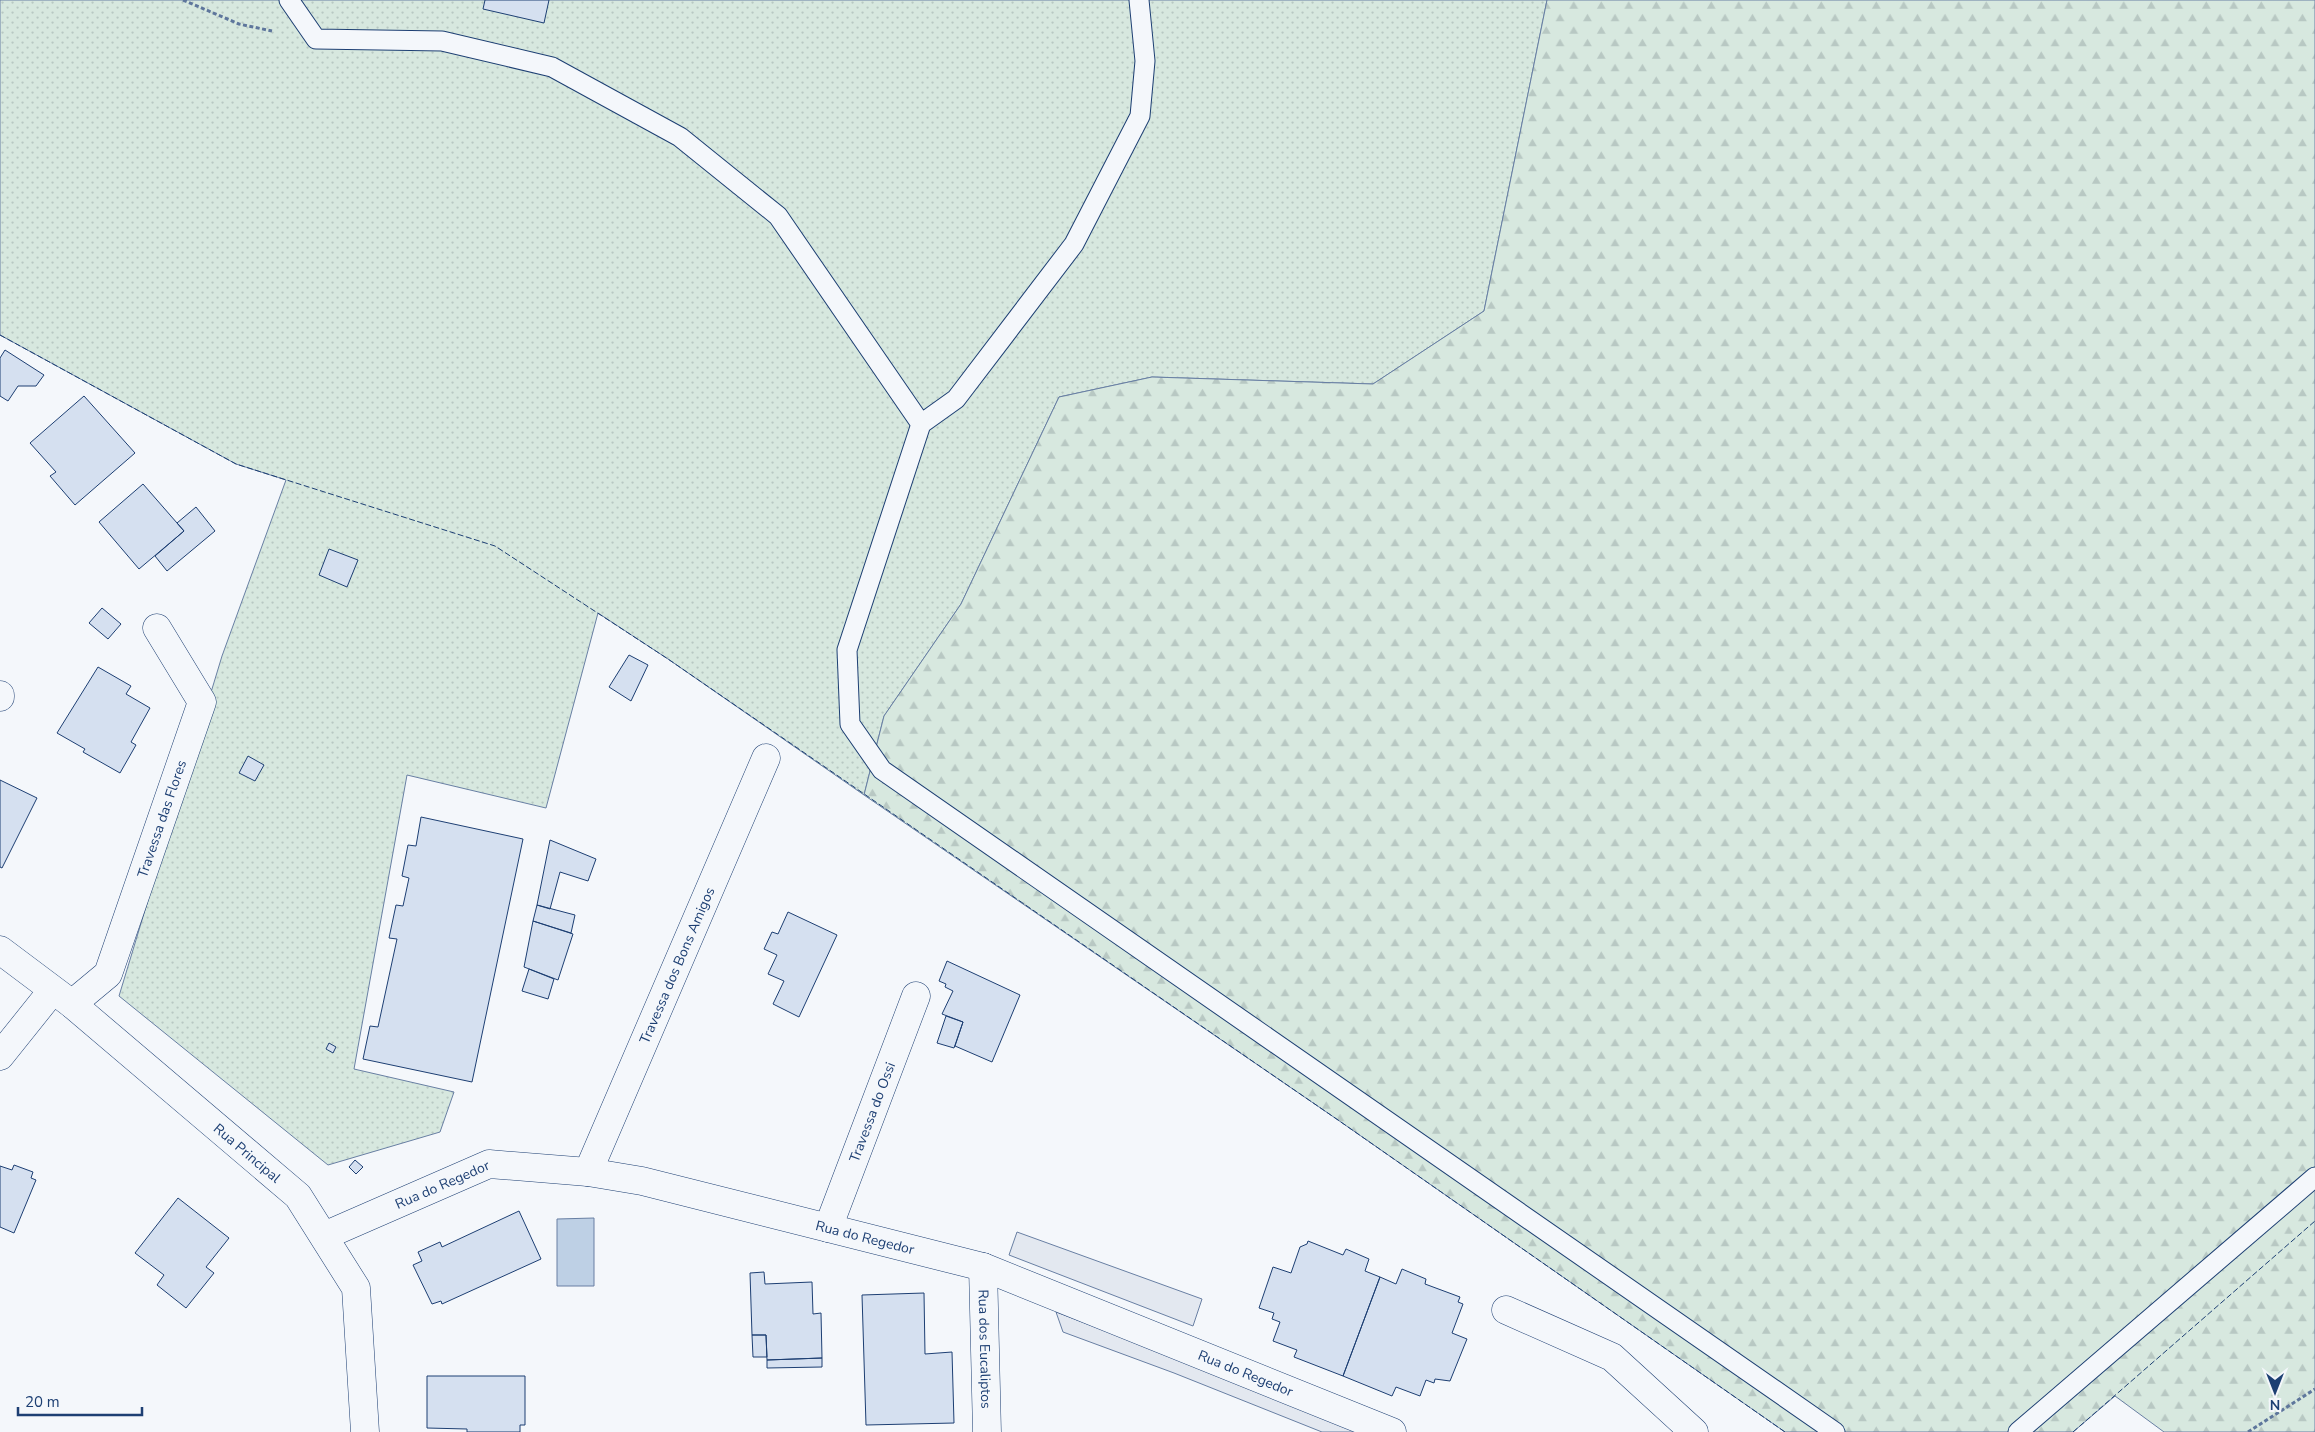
<svg xmlns="http://www.w3.org/2000/svg" width="2315" height="1432" font-family="'Nunito Sans',sans-serif">
	<style>
		.grass { fill: url(#grass-dots); stroke: #687fa3 }
		.forest { fill: url(#forest-firs); stroke: #687fa3 }
		.parking { fill: #e3e8f0; stroke: #687fa3 }
		.water { fill: #bed0e5; stroke: #687fa3 }
		.building { fill: #d5e0f0; stroke: #1d3f73 }
		.lines { fill: none; stroke-linecap: round; stroke-linejoin: round }
		.service-casing { stroke: #1d3f73; stroke-width: 21 }
		.minor-casing { stroke: #1d3f73; stroke-width: 29 }
		.tertiary-casing { stroke: #1d3f73; stroke-width: 29 }
		.path { stroke: #5e769c; stroke-width: 3; stroke-dasharray: 4 2.5; stroke-linecap: butt }
		.service { stroke: #f4f7fb; stroke-width: 19 }
		.minor { stroke: #f4f7fb; stroke-width: 28 }
		.tertiary { stroke: #f4f7fb; stroke-width: 28 }
		.fence { stroke: #1d3f73; stroke-width: 1; stroke-dasharray: 6 2.5; stroke-linecap: butt }
		.labels { text-anchor: middle; dominant-baseline: central; stroke-width: 4; stroke-linejoin: round; paint-order: stroke }
		.street-label { font-size: 14px; fill: #1d3f73; stroke: #f4f7fb }
	</style>
	<defs>
		<pattern id="grass-dots" width="8" height="8" patternUnits="userSpaceOnUse" patternTransform="scale(1.25)"><rect width="8" height="8" fill="#d7e8df"/><path d="M2 2h.1M6 6h.1" fill="none" stroke="#b8c8c3" stroke-width="1.8" stroke-linecap="round"/></pattern>
		<pattern id="forest-firs" width="22" height="20" patternUnits="userSpaceOnUse" patternTransform="scale(1.25)"><rect width="22" height="20" fill="#d7e8df"/><path d="M5 1l3.5 6h-7zM16 11l3.5 6h-7z" fill="#b8c8c3"/></pattern>
	</defs>
	<rect width="100%" height="100%" fill="#f4f7fb"/>
	<path class="grass" d="M0,0H1547L1484,311L1373,384L1152,377L1059,397L961,604L884,716L864,795L668,659L598,613L546,808L407,775L354,1069L454,1092L440,1132L328,1165L119,996L222,656L286,480L236,464L0,335Z"/>
	<path class="forest" d="M1547,0H2315V1432H2164L2115,1396L2073,1432H1785L1338,1120L864,795L884,716L961,604L1059,397L1152,377L1373,384L1484,311Z"/>
	<path class="parking" d="M1017,1232L1202,1299L1193,1326L1009,1255Z
		M1056,1312L1358,1427L1368,1432H1322L1174,1373L1063,1332Z"/>
	<path class="water" d="M594,1218V1286H557V1219Z"/>
	<path class="building" d="M485,0H549L544,23L483,9Z
		M5,350L44,375L36,386H18L8,401L0,396V358Z
		M84,396L135,453L75,505L50,476L56,472L30,443Z
		M143,484L184,531L139,569L99,522Z
		M196,507L215,531L167,571L155,556L184,531L177,523Z
		M329,549L358,560L347,587L319,575Z
		M102,608L121,624L108,639L89,623Z
		M629,655L648,665L631,701L609,687Z
		M98,667L131,686L126,694L150,708L131,742L136,745L120,773L83,752L85,749L57,733Z
		M248,756L264,765L255,781L239,773Z
		M0,780L37,798L2,868L0,867Z
		M421,817L523,839L472,1082L363,1059L370,1026L378,1027L397,939L389,938L396,905L403,906L409,878L402,876L408,845L416,846Z
		M550,840L596,859L588,881L560,872L550,909L537,905Z
		M537,905L575,915L571,933L533,921Z
		M788,912L837,935L799,1017L773,1004L784,981L768,974L777,955L764,949L772,932L778,934Z
		M533,921L573,934L558,980L524,967Z
		M947,961L1020,995L992,1062L955,1046L963,1022L942,1014L953,991L945,987L946,984L939,981Z
		M529,969L554,979L548,999L522,991Z
		M946,1016L963,1022L954,1048L937,1043Z
		M329,1043L336,1047L333,1053L326,1049Z
		M355,1160L363,1167L356,1174L349,1167Z
		M14,1165L33,1172L31,1178L36,1180L14,1233L0,1227V1166L12,1170Z
		M178,1198L229,1238L206,1267L214,1273L186,1308L157,1285L164,1275L135,1253Z
		M519,1211L541,1259L442,1304L441,1301L432,1304L413,1265L422,1261L418,1252L440,1242L442,1247Z
		M1308,1241L1343,1255L1346,1249L1369,1259L1365,1271L1380,1277L1343,1376L1294,1357L1297,1350L1273,1341L1280,1322L1272,1319L1274,1313L1259,1308L1273,1267L1291,1273L1300,1247L1307,1244Z
		M1402,1269L1426,1279L1425,1284L1460,1297L1458,1302L1463,1304L1452,1333L1467,1339L1450,1381L1435,1379L1434,1383L1426,1380L1420,1396L1396,1387L1392,1396L1343,1376L1380,1277L1396,1284Z
		M764,1272L765,1284L812,1282L813,1314L821,1313L822,1358L767,1360L766,1335H752L750,1273Z
		M924,1293L925,1354L952,1352L954,1423L866,1425L862,1295Z
		M752,1335H766L767,1357H753Z
		M822,1358V1367L767,1368V1360Z
		M427,1376H525V1425H520V1432H467V1429L427,1428Z"/>
	<g class="lines">
		<g class="service-casing">
			<path id="service" d="M289,0L316,39L442,41L552,67L680,137L778,216L921,424L956,399L1074,244L1140,116L1145,61L1139,0
				M921,424L847,650L850,724L882,770L1835,1432
				M2018,1432L2315,1177"/>
		</g>
		<g class="minor-casing">
			<g id="minor">
				<path d="M0,695V697"/>
				<path id="s1" d="M72,1004L108,974L202,702L157,628"/>
				<path d="M0,1056L52,991"/>
				<path id="s2" d="M588,1172L766,758"/>
				<path id="s3" d="M828,1228L916,996"/>
				<path id="s4" d="M324,1236L489,1164L588,1172L642,1181L983,1267L1392,1432"/>
				<path id="s5" d="M983,1267L987,1432"/>
				<path d="M1506,1310L1612,1357L1694,1432"/>
			</g>
		</g>
		<g class="tertiary-casing">
			<g id="tertiary">
				<path id="s6" d="M0,950L72,1004L298,1196L356,1288L365,1432"/>
			</g>
		</g>
		<path class="path" d="M183,0L239,24L272,31
			M2248,1432L2315,1389"/>
		<use href="#service" class="service"/>
		<use href="#minor" class="minor"/>
		<use href="#tertiary" class="tertiary"/>
		<path class="fence" d="M0,335L236,464L495,546L668,659L1338,1120L1785,1432
			M2073,1432L2315,1221"/>
	</g>
	<g class="labels">
		<g class="street-label">
			<text stroke="none"><textPath href="#s1" startOffset="211">Travessa das Flores</textPath></text>
			<text stroke="none"><textPath href="#s2" startOffset="225">Travessa dos Bons Amigos</textPath></text>
			<text stroke="none"><textPath href="#s3" startOffset="124">Travessa do Ossi</textPath></text>
			<text stroke="none"><textPath href="#s6" startOffset="320">Rua Principal</textPath></text>
			<text stroke="none"><textPath href="#s4" startOffset="129">Rua do Regedor</textPath></text>
			<text stroke="none"><textPath href="#s4" startOffset="564">Rua do Regedor</textPath></text>
			<text stroke="none"><textPath href="#s5" startOffset="82">Rua dos Eucaliptos</textPath></text>
			<text stroke="none"><textPath href="#s4" startOffset="969">Rua do Regedor</textPath></text>
		</g>
	</g>
	<g transform="translate(2275 1392) rotate(180)" stroke="#f4f7fb" stroke-width="4" paint-order="stroke">
	<path d="M0-4L9 19L0 12L-9 19Z" fill="#1d3f73"/>
	<text y="-8" font-size="14" font-weight="bold" text-anchor="middle" fill="#1d3f73">N</text>
	</g>
	<path d="M18 1407v8h124v-8" fill="none" stroke="#1d3f73" stroke-width="2.5"/>
	<text x="25" y="1407" font-size="15" fill="#1d3f73" stroke="#f4f7fb" stroke-width="4" paint-order="stroke">20 m</text>
</svg>
